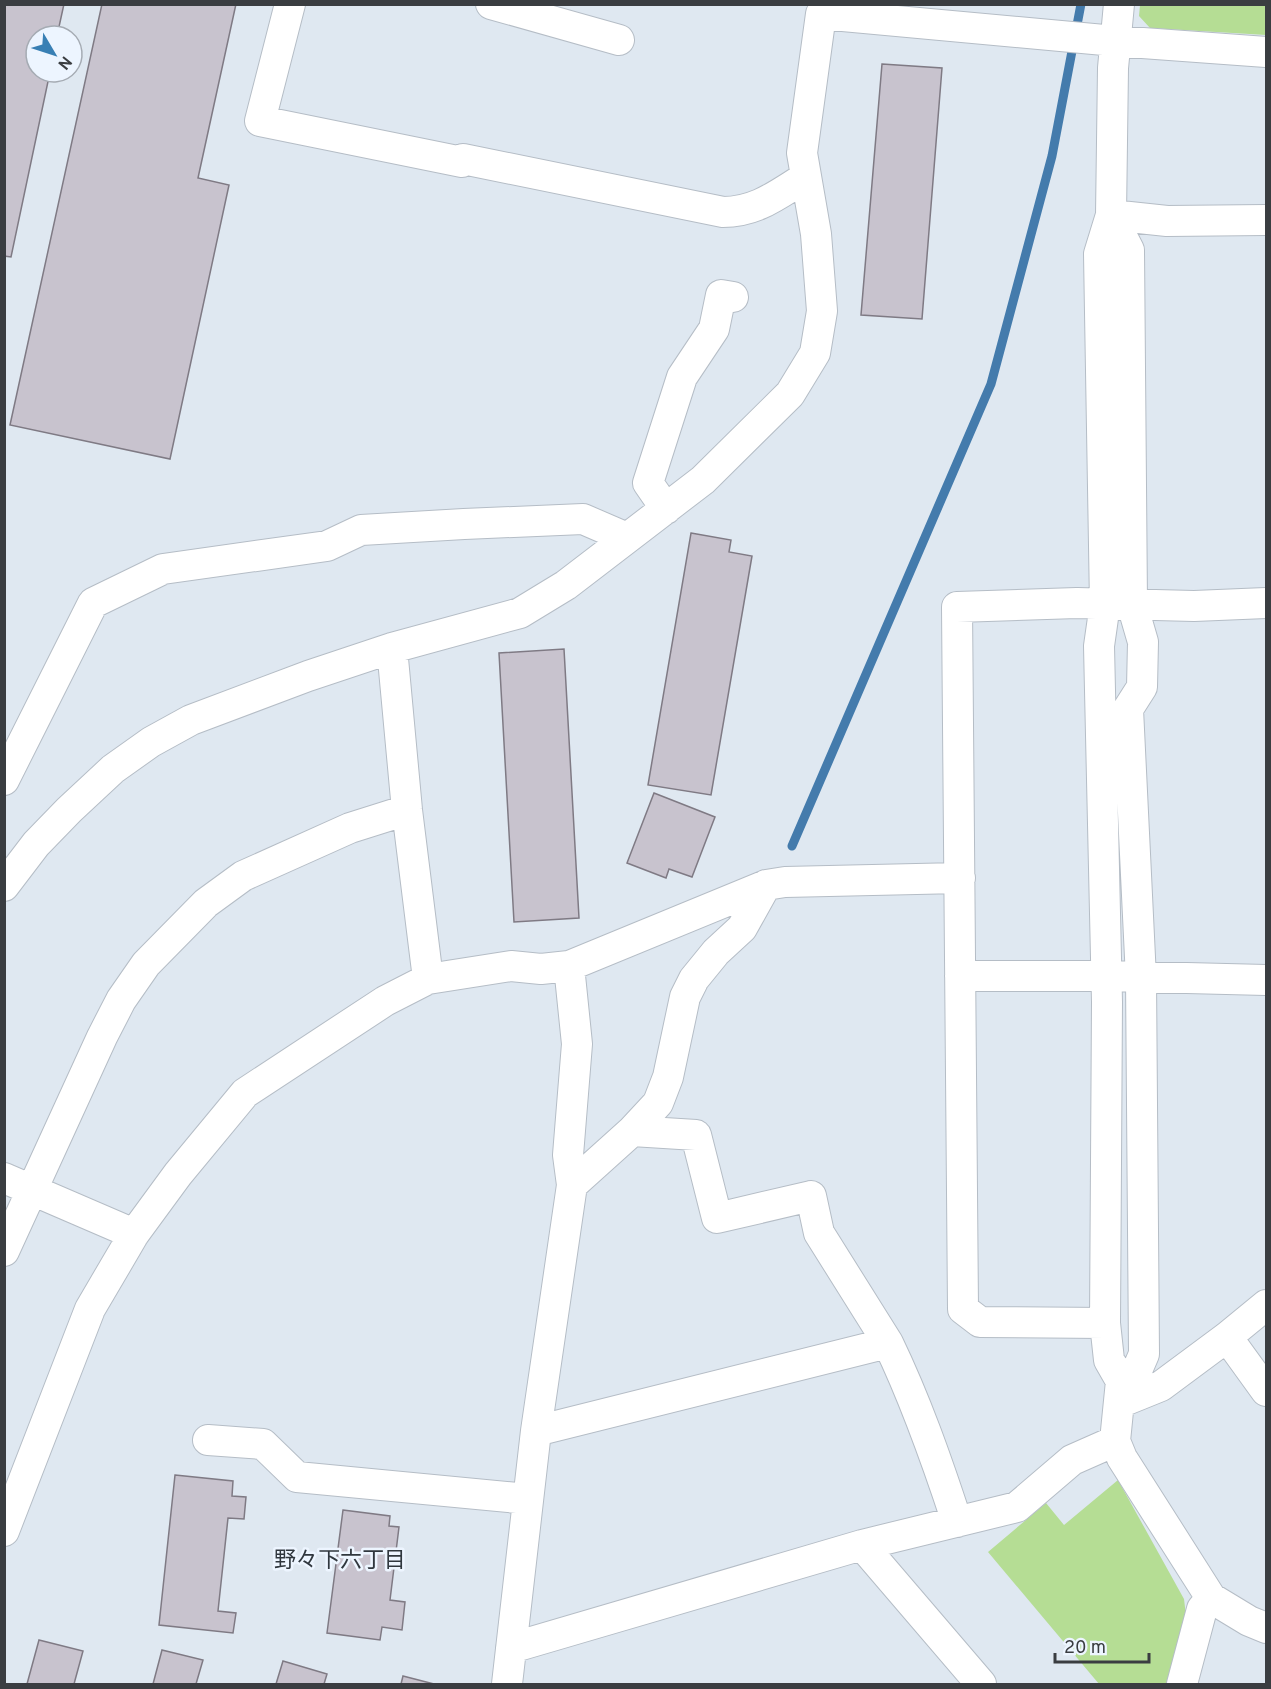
<svg xmlns="http://www.w3.org/2000/svg" width="1271" height="1689" font-family="Overpass,'Noto Sans JP',sans-serif">
	<style>
		.green { fill: #b5dd94 }
		.lines { fill: none; stroke-linecap: round; stroke-linejoin: round }
		.stream { stroke: #447bac; stroke-width: 9 }
		.building { fill: #c8c3ce; stroke: #7f7a84; stroke-width: 1.5 }
		.minor-casing { stroke: #b5bdc6; stroke-width: 32 }
		.minor { stroke: #fff; stroke-width: 30 }
		.labels { text-anchor: middle; dominant-baseline: central; stroke-width: 5; stroke-linejoin: round; paint-order: stroke }
		.neighbourhood-label { font-size: 22px; fill: #30373e; stroke: #edf5ff }
	</style>
	<rect width="100%" height="100%" fill="#dfe8f1"/>
	<path class="green" d="M1140,5H1266V35L1150,28L1139,16Z
		M1118,1480L1184,1599L1187,1624L1169,1684H1099L988,1552L1046,1503L1064,1525Z"/>
	<g class="lines">
		<path class="stream" d="M792,846L991,384L1052,156L1081,4"/>
	</g>
	<path class="building" d="M4,4H64L57,36H36V72H50L11,257L4,256Z
		M102,4H236L198,178L229,185L170,459L10,425Z
		M882,64L942,68L922,319L861,315Z
		M691,533L731,540L729,552L752,556L711,795L648,785Z
		M564,649L579,918L514,922L499,653Z
		M654,793L715,817L692,877L669,869L666,878L627,863Z
		M175,1475L233,1481L232,1496L246,1497L244,1519L228,1518L218,1611L236,1613L233,1633L159,1625Z
		M343,1510L390,1516L389,1526L399,1527L390,1600L405,1602L402,1630L382,1627L380,1640L327,1633Z
		M39,1640L83,1651L74,1684H27Z
		M162,1650L203,1660L196,1684H153Z
		M283,1661L327,1674L324,1684H276Z
		M403,1676L434,1684H401Z"/>
	<g class="lines">
		<g class="minor-casing">
			<path id="minor" d="M290,4L260,121L462,162L463,159L723,212C757,212 778,194 806,177
				M491,4L619,40
				M1111,215L1129,250L1132,604L1143,642L1142,687L1128,709L1141,978L1144,1354L1138,1368L1121,1381
				M1111,215L1167,221L1266,220
				M666,509L648,483L682,377L714,329L721,295L733,297
				M392,648L407,810L428,979
				M4,780L93,603L163,569L327,546L361,530L464,524L583,519L627,538
				M4,886L36,844L69,810L113,769L151,742L191,720L308,676L392,648L520,613L566,585L703,480L790,394L815,353L822,311L816,234L802,153L821,14L1115,41L1266,52
				M960,976H1107L1266,980
				M4,1178L134,1234
				M572,1185L632,1131L658,1103L668,1077L685,997L694,979L716,952L742,928L766,885
				M4,1251L102,1037L121,1000L146,964L206,903L243,876L350,828L407,810
				M1105,1323L980,1322L963,1309L957,607L1077,603L1194,606L1266,603
				M1227,1337L1266,1391
				M888,1343C916,1401 937,1461 957,1522
				M1119,1403L1161,1386L1227,1337L1266,1305
				M536,1431L888,1343L819,1233L811,1196L717,1218L696,1135L632,1131
				M208,1440L263,1444L297,1477L528,1499
				M1115,1441L1122,1458L1211,1598L1249,1621L1266,1628
				M4,1531L90,1309L134,1234L178,1174L245,1093L385,1001L428,979L511,966L541,969L569,966L766,885L785,882L960,878
				M862,1545L981,1684
				M511,1648L862,1545L1017,1507L1072,1460L1115,1441L1121,1381L1109,1360L1105,1323L1107,1002L1099,646L1105,604L1099,254L1111,215L1113,68L1119,4
				M507,1684L536,1431L572,1185L568,1155L577,1044L569,966
				M1182,1684L1202,1609L1211,1598"/>
		</g>
		<use href="#minor" class="minor"/>
	</g>
	<g class="labels">
		<g class="neighbourhood-label">
			<text x="340" y="1561">野々下六丁目</text>
		</g>
	</g>
	<rect width="1271" height="1689" fill="none" stroke="#3a3d41" stroke-width="12"/>
	<g transform="translate(54 54) rotate(129)"><circle r="28" fill="#edf5ff" stroke="#a5abb3" stroke-width="1.5"/>
	<path d="M0-4.5L10 22L0 15L-10 22Z" fill="#387fb4"/>
	<text y="-9" font-size="16" font-weight="bold" text-anchor="middle" fill="#3a3d41">N</text>
	</g>
	<path d="M1055 1653v9h94v-9" fill="none" stroke="#3a3d41" stroke-width="3"/>
	<text x="1064" y="1653" font-size="18" fill="#3a3d41" stroke="#edf5ff" stroke-width="4.5" paint-order="stroke">20 m</text>
</svg>
